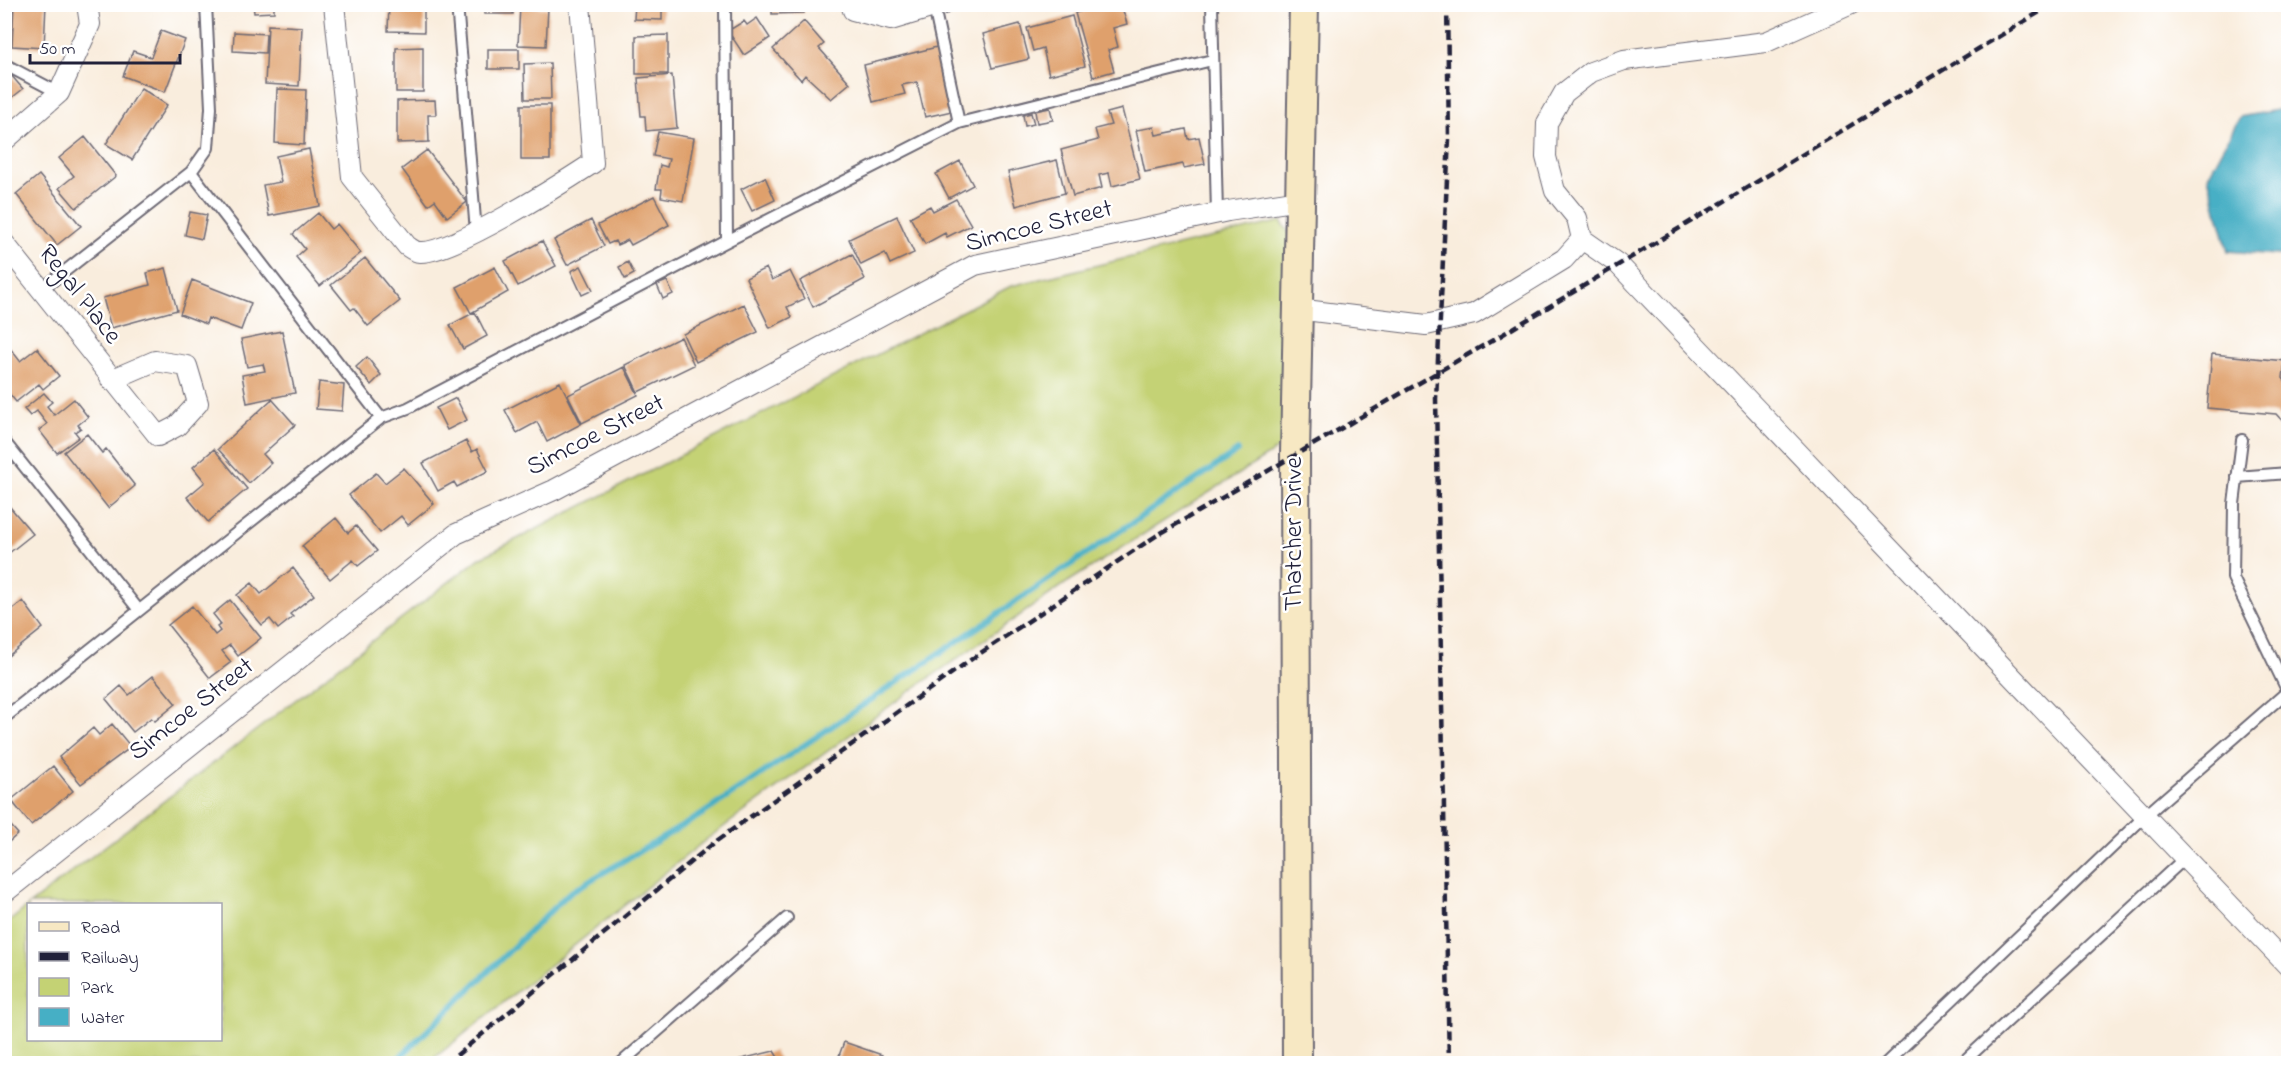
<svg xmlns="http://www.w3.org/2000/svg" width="2293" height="1068" font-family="'Indie Flower',sans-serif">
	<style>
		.green { fill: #c4d274; stroke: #737a58; stroke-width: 1.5 }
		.water { fill: #46afc5; stroke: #346880; stroke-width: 1.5 }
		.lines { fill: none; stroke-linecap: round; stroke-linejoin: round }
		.stream { stroke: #46afc5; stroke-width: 6 }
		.building { fill: #dfa06c }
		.lane-casing { stroke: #6d6974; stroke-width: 14 }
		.street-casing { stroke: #6d6974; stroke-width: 22 }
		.secondary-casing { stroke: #6d6974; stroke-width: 32 }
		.lane { stroke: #fff; stroke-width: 10 }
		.street { stroke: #fff; stroke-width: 20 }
		.secondary { stroke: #f7e8c3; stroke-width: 28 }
		.rail { stroke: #22223b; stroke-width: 4.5; stroke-dasharray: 9 4.5; stroke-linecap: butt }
		.labels { text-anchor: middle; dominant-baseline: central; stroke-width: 5; stroke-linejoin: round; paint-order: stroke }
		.street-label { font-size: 26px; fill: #22223b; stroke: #fff }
	</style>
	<rect width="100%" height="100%" fill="#fff"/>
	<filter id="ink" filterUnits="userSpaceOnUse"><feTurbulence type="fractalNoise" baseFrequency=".0167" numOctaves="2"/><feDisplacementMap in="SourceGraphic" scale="12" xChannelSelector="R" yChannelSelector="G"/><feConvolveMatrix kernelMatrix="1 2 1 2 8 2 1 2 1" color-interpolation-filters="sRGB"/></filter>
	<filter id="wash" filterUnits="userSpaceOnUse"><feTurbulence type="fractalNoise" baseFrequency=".008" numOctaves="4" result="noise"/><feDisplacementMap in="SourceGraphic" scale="24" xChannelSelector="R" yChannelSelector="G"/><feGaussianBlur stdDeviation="1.35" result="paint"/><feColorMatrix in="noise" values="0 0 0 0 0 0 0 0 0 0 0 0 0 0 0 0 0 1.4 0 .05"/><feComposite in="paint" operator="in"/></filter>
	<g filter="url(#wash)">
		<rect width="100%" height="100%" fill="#f9eddd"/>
		<path class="green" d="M1281,221L1291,235L1284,445L1068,582L909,692L707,839L428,1063L5,1064V925L28,906V1040H220V904H30L480,558L1011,286Z"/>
		<path class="water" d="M2288,108V256L2228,251L2208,176L2240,117Z"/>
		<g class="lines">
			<path class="stream" d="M393,1064L569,893L701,815L1238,451"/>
		</g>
		<g id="blocks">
			<path class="building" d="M14,4H46L44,48L12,46Z
				M146,4H166V6L147,9Z
				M253,4H274V12L254,13Z
				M389,4H424V32L388,31Z
				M483,4H513V14H484Z
				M635,4H662V20L634,19Z
				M772,4H804V13L772,14Z
				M1107,4H1121L1127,24L1113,28L1118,47L1108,50L1114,71L1093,77L1075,13Z
				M520,6L548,8L546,46L518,45Z
				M1072,16L1085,66L1049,75L1043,48L1033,51L1027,28Z
				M757,18L770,38L744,55L728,31L744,21L747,25Z
				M804,21L824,44L819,48L850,83L831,99L805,75L801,80L773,49Z
				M1020,24L1029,59L992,68L983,34Z
				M268,25L302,27L299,86L265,84Z
				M161,31L185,40L165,92L123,76L133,51L151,57Z
				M234,32L266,34L265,53L233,51Z
				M668,35V74H636V36Z
				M423,47V92H396V48Z
				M937,47L952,111L925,117L917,82L902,85L905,94L873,102L864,65Z
				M488,49H519V69H488Z
				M550,63L551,99H525L524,64Z
				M4,67L23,89L4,104Z
				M672,75L677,128L646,131L645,116H641L638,78Z
				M141,88L167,105L132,160L106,144Z
				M277,89L306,90L304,145L275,143Z
				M435,100L436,115H428L429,142L397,143V101Z
				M521,105H550V160H521Z
				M1050,108L1053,120L1037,123L1035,111Z
				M1122,109L1140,179L1112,186L1109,173L1099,175L1102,188L1073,196L1061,150L1098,140L1095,129L1111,125L1107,113Z
				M1031,113L1034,124L1025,126L1023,115Z
				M1154,127L1156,135L1186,129L1188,139L1199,137L1205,164L1184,168L1183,164L1145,172L1136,130Z
				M658,132L694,138L683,201L661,197L662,189H656L660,165L667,167L669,159L653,156Z
				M85,137L116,176L76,208L59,188L74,176L59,158Z
				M309,149L320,206L269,216L263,185L281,182L276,156Z
				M427,150L467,202L447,217L435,200L428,205L402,169Z
				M1057,160L1065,193L1016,206L1008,172Z
				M960,161L973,185L949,198L936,174Z
				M39,175L81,226L57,245L16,194Z
				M765,177L775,200L752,211L741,189Z
				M654,196L669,225L631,245L628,240L617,245L615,241L608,244L598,225Z
				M956,199L971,225L947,237L945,233L925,244L910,217L930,206L933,211Z
				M190,212L207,215L202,239L185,235Z
				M318,213L331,229L337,224L361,253L320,286L296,257L305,249L293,234Z
				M897,216L914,253L890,264L885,253L861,265L849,239Z
				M591,220L604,246L567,265L554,240Z
				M542,241L556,266L518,286L505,261Z
				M852,254L865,279L813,307L800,281Z
				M365,258L400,301L368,326L354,308L351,310L331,285Z
				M628,262L634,274L625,279L619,267Z
				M581,266L593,290L582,295L571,271Z
				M495,267L508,292L471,313L457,287Z
				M166,268L177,310L111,328L103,298L150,285L147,273Z
				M766,268L772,280L790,271L804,299L787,307L792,317L770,328L746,278Z
				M192,280L251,303L241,330L208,318L206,324L180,314Z
				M667,281L673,294L663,299L657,285Z
				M744,304L758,332L696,362L683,334Z
				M475,312L487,336L463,349L450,325Z
				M282,331L295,393L247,403L242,375L265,371L263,364L247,367L241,339Z
				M681,337L694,365L638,392L625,365Z
				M9,347L20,361L37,348L59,376L43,389L39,384L16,402L4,387V351Z
				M2212,354L2285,361L2283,378L2288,385V427L2276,414L2207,408Z
				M367,357L381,375L371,385L356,367Z
				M624,367L638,395L582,423L568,395Z
				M319,382L344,385L342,411L316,409Z
				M560,382L581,424L547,442L537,422L517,433L505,410Z
				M44,393L52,402L47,406L54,415L74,399L88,417L78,425L81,428L75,432L79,437L57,453L39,430L47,424L37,411L30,416L24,409Z
				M456,398L467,420L447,430L436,408Z
				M272,399L295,425L263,454L271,463L249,483L218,449Z
				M87,434L102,453L106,449L135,486L108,508L64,452Z
				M466,441L472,452L477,449L488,471L457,487L454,482L438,491L423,463Z
				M214,449L247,489L208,522L187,497L205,482L193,467Z
				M404,468L434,504L408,525L401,516L380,533L349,495L376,473L385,483Z
				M4,500L33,534L4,557Z
				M336,518L348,533L356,526L377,551L358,566L353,560L330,579L302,546Z
				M293,568L314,595L290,614L293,617L278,629L270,619L262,625L237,595L252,583L261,594Z
				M230,600L261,638L238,656L230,645L222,651L231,662L210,678L168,625L192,606L215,635L220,631L217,627L221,624L213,614Z
				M23,601L43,628L8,656L4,652V623L10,619L6,614Z
				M153,676L176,704L155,721L151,718L133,732L106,699L121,686L129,695Z
				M112,724L131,747L81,784L59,757L93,728L99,735Z
				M53,766L73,791L31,825L11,800Z
				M4,818L18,834L4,846Z
				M844,1042L882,1055L879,1064H836Z
				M774,1051L782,1064H738L737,1060Z"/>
		</g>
	</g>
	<g filter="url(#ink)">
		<use href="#blocks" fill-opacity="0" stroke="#6d6974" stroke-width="1.5"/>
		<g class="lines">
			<g class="lane-casing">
				<path id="lane" d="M457,4L476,232
					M725,4L727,241
					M1212,4L1217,214
					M934,7L959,123
					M4,64L59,93
					M41,290L191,172L208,148L211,108L206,4
					M381,418L408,408L727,241L959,123L1212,60
					M2242,440L2234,504L2233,578L2288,692
					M4,441L138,609
					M2237,477L2288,473
					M4,718L381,418L191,172
					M620,1064L787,918
					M1885,1064L2145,816L2288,691
					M1961,1064L2185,858"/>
			</g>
			<g class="street-casing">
				<path id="street" d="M334,4L352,177L407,246C410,248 415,252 419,252C450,255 564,182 593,163L580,4
					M851,4L853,10L891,20L944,4
					M4,141L59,93L90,24L87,4
					M1582,239L1618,264L2288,966
					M4,243L158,436L177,426L198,403L187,366L155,361L111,380
					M1297,309L1426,325L1474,314L1564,259L1582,239L1577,218L1555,191L1546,157L1547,123L1564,93L1591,72L1624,60L1766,42L1851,4
					M4,893L456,534L554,490L975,265L1228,211L1300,200"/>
			</g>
			<g class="secondary-casing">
				<path id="secondary" d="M1297,1064L1295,454L1304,4"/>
			</g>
			<use href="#lane" class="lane"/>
			<use href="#street" class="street"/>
			<use href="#secondary" class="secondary"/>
			<path class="rail" d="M1447,4L1449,139L1436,399L1449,1064
				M446,1064L715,842L976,656L1156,536L1505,333L2053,4"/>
		</g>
	</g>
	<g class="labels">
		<g class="street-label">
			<text transform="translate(1039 227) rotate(-14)">Simcoe Street</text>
			<text transform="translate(79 295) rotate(52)">Regal Place</text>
			<text transform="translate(596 436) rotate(-27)">Simcoe Street</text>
			<text transform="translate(1295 534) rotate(-90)">Thatcher Drive</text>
			<text transform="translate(192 710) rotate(-38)">Simcoe Street</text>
		</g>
	</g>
	<rect width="2293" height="1068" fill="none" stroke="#fff" stroke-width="24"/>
	<rect x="27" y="903" width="195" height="138" fill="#ffffff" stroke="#a7a7b1" stroke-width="1.5"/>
	<rect x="39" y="922" width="30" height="9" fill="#f7e8c3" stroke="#a7a7b1" stroke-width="1.5"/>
	<text x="81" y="933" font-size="18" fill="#22223b">Road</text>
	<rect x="39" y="952" width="30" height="9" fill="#22223b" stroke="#a7a7b1" stroke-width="1.5"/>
	<text x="81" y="963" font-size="18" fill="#22223b">Railway</text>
	<rect x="39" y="978" width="30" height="18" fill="#c4d274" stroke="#a7a7b1" stroke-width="1.5"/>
	<text x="81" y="993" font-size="18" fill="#22223b">Park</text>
	<rect x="39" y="1008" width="30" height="18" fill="#46afc5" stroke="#a7a7b1" stroke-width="1.5"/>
	<text x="81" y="1023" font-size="18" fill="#22223b">Water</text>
	<path d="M30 54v9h150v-9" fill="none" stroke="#22223b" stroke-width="3"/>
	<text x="39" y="54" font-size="18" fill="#22223b" stroke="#ffffff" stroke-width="4.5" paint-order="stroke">50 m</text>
</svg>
